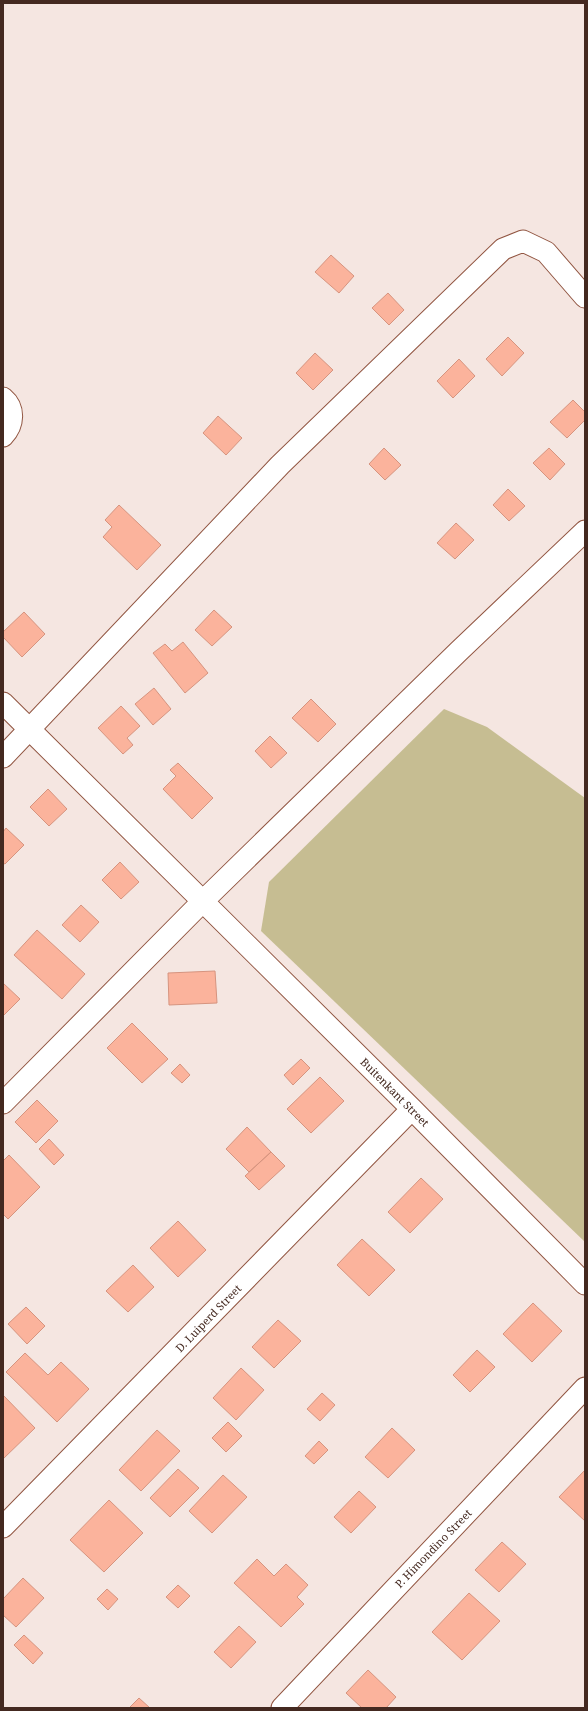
<svg xmlns="http://www.w3.org/2000/svg" width="588" height="1711" font-family="'Noto Serif',serif">
	<style>
		.green { fill: #c6bd92 }
		.building { fill: #fbb39c; stroke: #d6947f }
		.lines { fill: none; stroke-linecap: round; stroke-linejoin: round }
		.street-casing { stroke: #915541; stroke-width: 23 }
		.street { stroke: #fff; stroke-width: 21 }
		.labels { text-anchor: middle; dominant-baseline: central; stroke-width: 3; stroke-linejoin: round; paint-order: stroke }
		.street-label { font-size: 11px; fill: #442920; stroke: #fff }
	</style>
	<rect width="100%" height="100%" fill="#f5e6e1"/>
	<path class="green" d="M444,709L487,727L585,798V1242L261,931L269,882Z"/>
	<path class="building" d="M331,255L354,276L339,293L315,272Z
		M388,293L404,310L389,325L372,308Z
		M508,337L524,353L502,376L486,359Z
		M315,353L333,370L313,390L296,373Z
		M459,359L475,376L453,398L437,381Z
		M573,400L585,412V420L567,438L550,422Z
		M218,416L242,438L226,455L203,433Z
		M384,448L401,465L385,480L369,464Z
		M549,448L565,464L550,480L533,463Z
		M508,489L525,506L509,521L493,505Z
		M119,505L161,545L137,570L103,537L112,527L105,520Z
		M456,523L474,540L455,559L437,543Z
		M214,610L232,627L212,646L195,630Z
		M24,612L45,634L22,657L3,637V632Z
		M183,642L208,673L185,693L153,653L165,644L172,651Z
		M154,688L171,709L153,725L135,704Z
		M311,699L336,724L318,742L292,718Z
		M121,706L140,726L127,738L133,745L123,754L98,728Z
		M270,736L287,753L271,768L255,751Z
		M178,763L213,798L192,819L163,789L176,776L170,770Z
		M48,789L67,809L49,826L30,807Z
		M6,828L24,845L5,864L3,863V832Z
		M120,862L139,882L121,899L102,880Z
		M81,905L99,922L80,942L62,925Z
		M37,930L85,974L62,999L14,955Z
		M215,971L217,1003L169,1005L168,973Z
		M3,983L20,999L3,1016Z
		M132,1023L168,1059L142,1083L107,1048Z
		M301,1059L310,1068L293,1085L284,1075Z
		M180,1064L190,1075L182,1083L171,1073Z
		M320,1077L344,1101L311,1133L287,1109Z
		M37,1100L58,1121L36,1143L15,1122Z
		M247,1127L271,1152L249,1172L226,1149Z
		M49,1139L64,1155L54,1165L39,1149Z
		M271,1152L285,1166L259,1190L245,1176Z
		M9,1155L40,1187L8,1219L3,1214V1161Z
		M421,1178L443,1199L410,1233L388,1212Z
		M178,1221L206,1250L178,1277L150,1248Z
		M362,1239L395,1270L369,1296L337,1265Z
		M133,1265L154,1287L128,1312L106,1291Z
		M533,1303L562,1331L532,1362L503,1334Z
		M26,1307L45,1326L27,1344L8,1324Z
		M278,1320L301,1341L274,1368L252,1347Z
		M477,1350L495,1367L470,1392L453,1375Z
		M25,1353L48,1375L61,1362L89,1389L57,1422L6,1372Z
		M241,1368L264,1390L236,1420L213,1398Z
		M322,1393L335,1405L320,1421L307,1409Z
		M3,1395L35,1428L3,1459Z
		M228,1422L242,1436L226,1452L212,1438Z
		M392,1428L415,1450L388,1478L365,1457Z
		M157,1430L180,1451L141,1491L119,1470Z
		M319,1441L328,1450L314,1464L305,1456Z
		M178,1469L199,1488L170,1517L150,1498Z
		M585,1470V1521L559,1497Z
		M223,1475L247,1497L212,1533L189,1511Z
		M359,1491L376,1507L351,1533L334,1517Z
		M109,1500L143,1533L104,1572L70,1540Z
		M502,1542L526,1564L499,1592L475,1570Z
		M257,1559L274,1576L286,1564L308,1585L297,1597L304,1604L281,1627L234,1583Z
		M23,1578L44,1598L16,1627L3,1615V1599Z
		M178,1585L190,1596L178,1608L166,1597Z
		M107,1589L118,1599L108,1610L97,1599Z
		M469,1593L500,1621L462,1660L432,1632Z
		M239,1626L256,1642L231,1668L214,1652Z
		M24,1635L43,1653L33,1664L14,1645Z
		M368,1670L396,1697L386,1708H362L346,1693Z
		M139,1698L150,1708H129Z"/>
	<g class="lines">
		<g class="street-casing">
			<path id="street" d="M3,398C15,408 14,425 3,436
				M3,703L412,1109L585,1284
				M3,757L280,465L503,249L523,241L546,252L585,297
				M3,1103L203,901L459,651L585,531
				M3,1527L412,1109
				M282,1708L585,1388"/>
		</g>
		<use href="#street" class="street"/>
	</g>
	<g class="labels">
		<g class="street-label">
			<text transform="translate(395 1092) rotate(45)">Buitenkant Street</text>
			<text transform="translate(208 1318) rotate(-46)">D. Luiperd Street</text>
			<text transform="translate(433 1548) rotate(-46)">P. Himondino Street</text>
		</g>
	</g>
	<rect width="588" height="1711" fill="none" stroke="#442920" stroke-width="8"/>
</svg>
